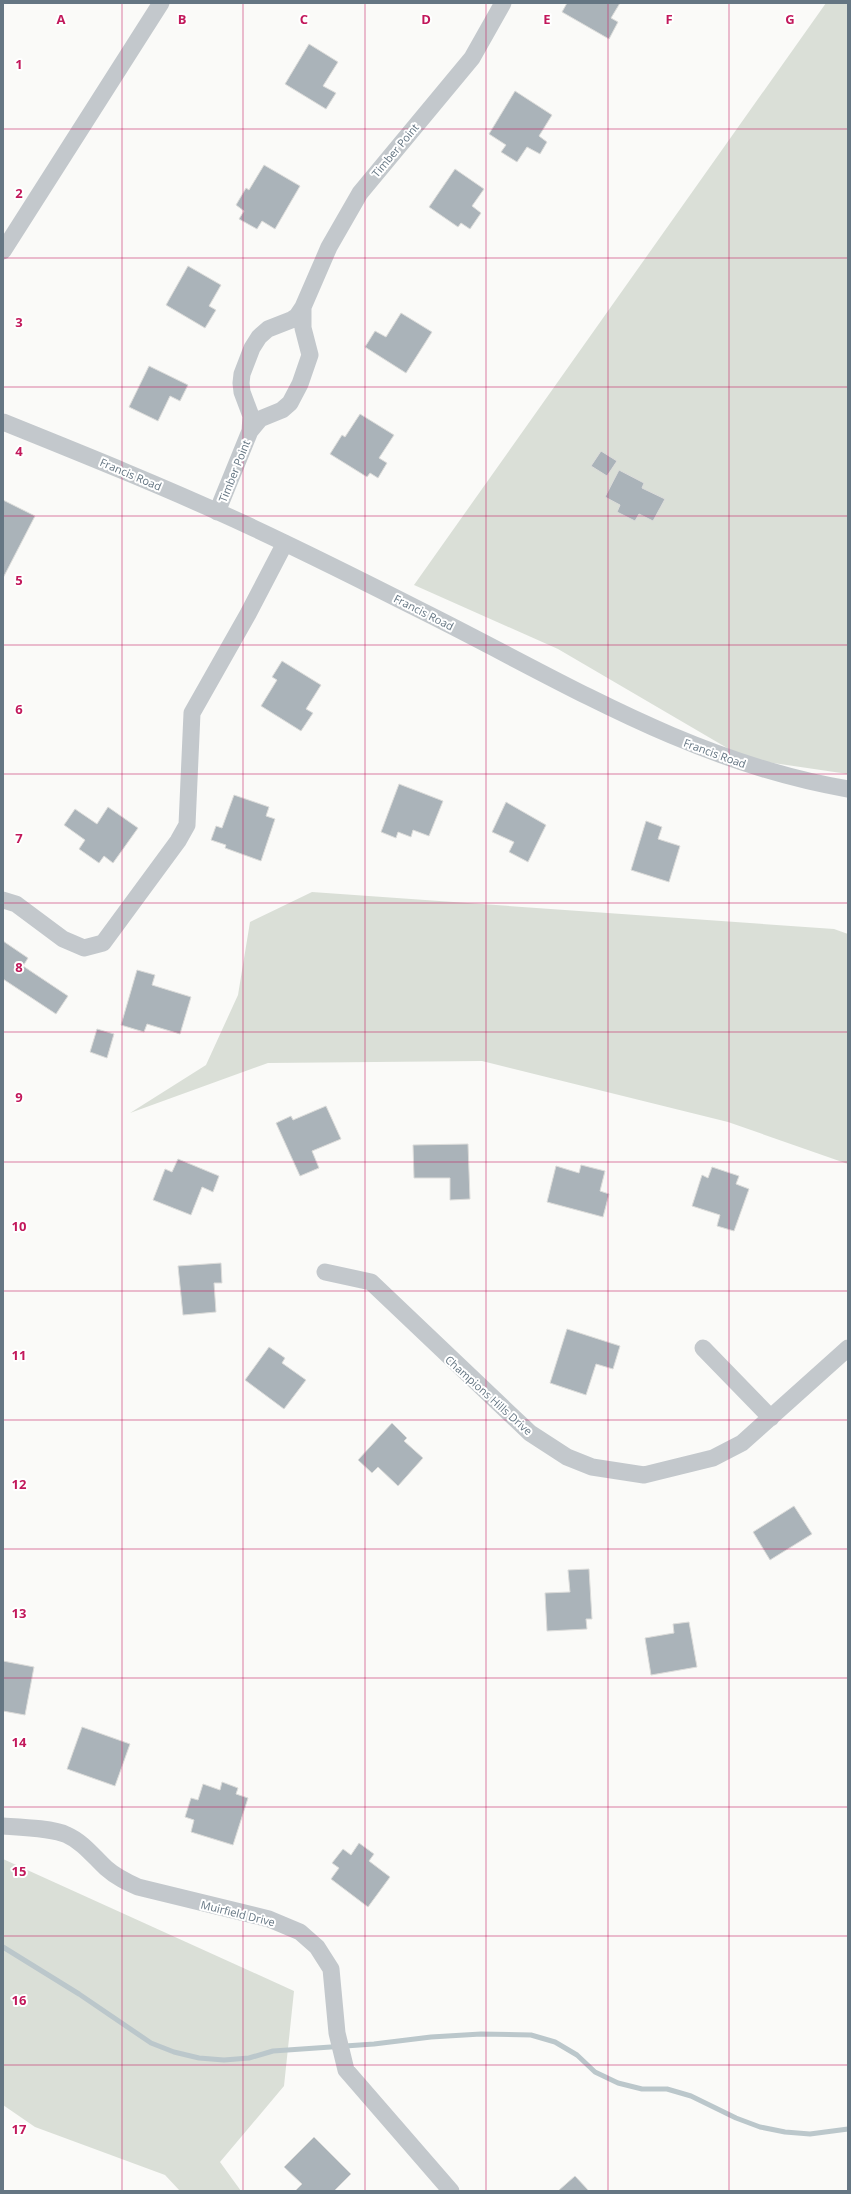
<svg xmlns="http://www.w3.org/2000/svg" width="851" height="2194" font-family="'Open Sans',sans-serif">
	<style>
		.green { fill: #dadfd7 }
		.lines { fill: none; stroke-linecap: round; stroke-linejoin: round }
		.stream { stroke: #bbc7cb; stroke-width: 5 }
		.building { fill: #aab3b9; stroke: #dcdcda }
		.minor { stroke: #c3c8cc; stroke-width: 17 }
		.grid { fill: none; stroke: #c2185b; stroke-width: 1; stroke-opacity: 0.55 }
		.labels { text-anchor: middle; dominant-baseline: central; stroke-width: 4; stroke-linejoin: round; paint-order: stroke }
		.street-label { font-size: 11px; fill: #657683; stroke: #fff }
		.grid-label { font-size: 13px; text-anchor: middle; font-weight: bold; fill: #c2185b; stroke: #fff; stroke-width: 4; stroke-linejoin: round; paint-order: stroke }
	</style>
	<rect width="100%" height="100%" fill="#fafaf8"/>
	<path class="green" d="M826,3H848V774L746,759L558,649L414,585Z
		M312,892L834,929L848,934V1164L728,1122L482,1061L268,1063L130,1113L206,1065L238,995L250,922Z
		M3,1859L294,1991L284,2086L220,2162L241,2191H180L165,2175L35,2127L3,2105Z"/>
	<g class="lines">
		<path class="stream" d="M3,1947L79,1994L151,2043L174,2052L199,2058L224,2060L249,2058L273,2051L374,2044L431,2037L481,2034L531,2035L555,2042L577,2055L595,2072L618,2083L642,2089H667L691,2096L736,2118L760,2127L785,2132L810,2134L848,2129"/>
	</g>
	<path class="building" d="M567,3H620L611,18L618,22L609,39L562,12Z
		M309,44L338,62L323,86L336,93L326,109L285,84Z
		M515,91L552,115L539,136L547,142L540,154L527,147L517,162L501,152L506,145L489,134Z
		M264,165L300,186L275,229L262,221L257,229L239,219L244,211L236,205L246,188L249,190Z
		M455,169L484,189L472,206L481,213L470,229L461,223L458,227L429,207Z
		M188,266L221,285L209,306L216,310L205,328L166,305Z
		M401,313L432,332L406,373L365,347L375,331L386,337Z
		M149,366L188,385L180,401L170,396L158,421L129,407Z
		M360,414L394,435L379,458L387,463L378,478L370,473L367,477L330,454L342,435L345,437Z
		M601,451L617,461L607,476L591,466Z
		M619,470L644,483L642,488L665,499L653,521L639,514L635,521L617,512L620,505L605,497Z
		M3,500L35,516L3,578Z
		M282,661L321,685L306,709L313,713L301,731L261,706L277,680L272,677Z
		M399,784L443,801L429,836L413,830L411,837L398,832L396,838L381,832Z
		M234,795L269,807L266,816L275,819L261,861L225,848L226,845L211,840L216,826L222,828Z
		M506,802L546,825L528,862L509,852L514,842L492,832Z
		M108,807L138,828L113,863L104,856L99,863L79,849L85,840L64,825L75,809L97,824Z
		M646,821L662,827L658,839L680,846L669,882L631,870Z
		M3,941L28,958L23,966L68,996L56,1014L3,979Z
		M137,970L155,975L152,985L191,997L180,1034L147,1024L144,1032L121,1025Z
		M97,1029L114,1034L107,1058L90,1052Z
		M326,1106L341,1139L312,1151L319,1168L300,1176L276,1123L291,1116L293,1120Z
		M468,1144L470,1199L450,1200V1178H414L413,1145Z
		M178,1159L219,1176L213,1192L202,1187L191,1215L153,1200L165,1169L172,1172Z
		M581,1165L605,1171L600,1191L609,1194L603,1217L547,1202L556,1166L579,1173Z
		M712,1167L739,1176L736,1184L749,1189L734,1231L717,1226L720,1215L692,1206L702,1175L708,1178Z
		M221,1263L222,1283H214L216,1312L183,1315L178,1266Z
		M567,1329L620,1346L613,1369L596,1364L586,1395L550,1383Z
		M269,1347L285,1358L282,1363L306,1380L284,1409L245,1380Z
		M392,1423L407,1438L404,1441L423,1458L398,1486L378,1467L372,1473L358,1460Z
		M794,1506L812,1534L770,1560L753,1532Z
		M589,1569L592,1619H586L587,1629L547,1631L545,1593L570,1592L568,1570Z
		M689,1622L697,1667L651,1675L645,1638L674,1633L673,1624Z
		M3,1661L34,1667L25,1715L3,1711Z
		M82,1727L130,1744L115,1786L67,1769Z
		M222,1782L238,1788L236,1794L248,1798L233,1845L191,1832L194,1820L185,1817L191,1798L198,1800L203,1784L220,1790Z
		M359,1843L374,1854L369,1861L390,1877L368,1907L331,1879L339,1868L332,1863L343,1849L351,1855Z
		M314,2137L351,2174L334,2191H295L302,2184L284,2167Z
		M575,2176L589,2191H558Z"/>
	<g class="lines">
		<path class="minor" d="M3,251L161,3
			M3,422C85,455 167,488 247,525C307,553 367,583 426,613C566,683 691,762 848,789
			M250,431L251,416L242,392L241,383L242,374L252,348L259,337L268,329L291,320L297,316L303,307L329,247L360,193L472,58L503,3
			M217,512L250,431L260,419L282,410L290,403L300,384L310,355L303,328V307
			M3,900L16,904L63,939L84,948L103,943L178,841L187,825L192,713L248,614L285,543
			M325,1272L371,1282L530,1433L567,1457L592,1467L644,1475L713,1458L742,1443L848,1348
			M703,1348L771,1418
			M3,1826C18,1827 53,1828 67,1835C83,1842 94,1857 106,1868C116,1877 127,1882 138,1887L269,1919L300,1932L317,1947L331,1969L337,2033L346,2070L451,2191"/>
	</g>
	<path class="grid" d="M122,3V2191M243,3V2191M365,3V2191M486,3V2191M608,3V2191M729,3V2191M3,129H848M3,258H848M3,387H848M3,516H848M3,645H848M3,774H848M3,903H848M3,1032H848M3,1162H848M3,1291H848M3,1420H848M3,1549H848M3,1678H848M3,1807H848M3,1936H848M3,2065H848"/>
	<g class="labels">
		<g class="street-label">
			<text transform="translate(395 150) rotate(-50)">Timber Point</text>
			<text transform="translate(234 471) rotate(-68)">Timber Point</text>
			<text transform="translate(131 474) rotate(23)">Francis Road</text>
			<text transform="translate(424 612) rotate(27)">Francis Road</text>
			<text transform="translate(715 753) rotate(20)">Francis Road</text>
			<text transform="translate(489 1395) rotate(42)">Champions Hills Drive</text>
			<text transform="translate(238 1913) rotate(14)">Muirfield Drive</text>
		</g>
	</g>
	<g class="grid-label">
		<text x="61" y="24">A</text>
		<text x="182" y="24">B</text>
		<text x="304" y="24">C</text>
		<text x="426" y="24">D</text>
		<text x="547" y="24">E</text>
		<text x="669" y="24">F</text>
		<text x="790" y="24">G</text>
		<text x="19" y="69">1</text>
		<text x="19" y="198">2</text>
		<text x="19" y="327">3</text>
		<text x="19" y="456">4</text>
		<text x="19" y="585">5</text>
		<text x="19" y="714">6</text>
		<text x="19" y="843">7</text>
		<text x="19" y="972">8</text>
		<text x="19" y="1102">9</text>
		<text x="19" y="1231">10</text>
		<text x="19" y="1360">11</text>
		<text x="19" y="1489">12</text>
		<text x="19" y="1618">13</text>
		<text x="19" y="1747">14</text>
		<text x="19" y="1876">15</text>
		<text x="19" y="2005">16</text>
		<text x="19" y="2134">17</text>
	</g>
	<rect width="851" height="2194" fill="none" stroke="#657683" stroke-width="8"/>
</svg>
